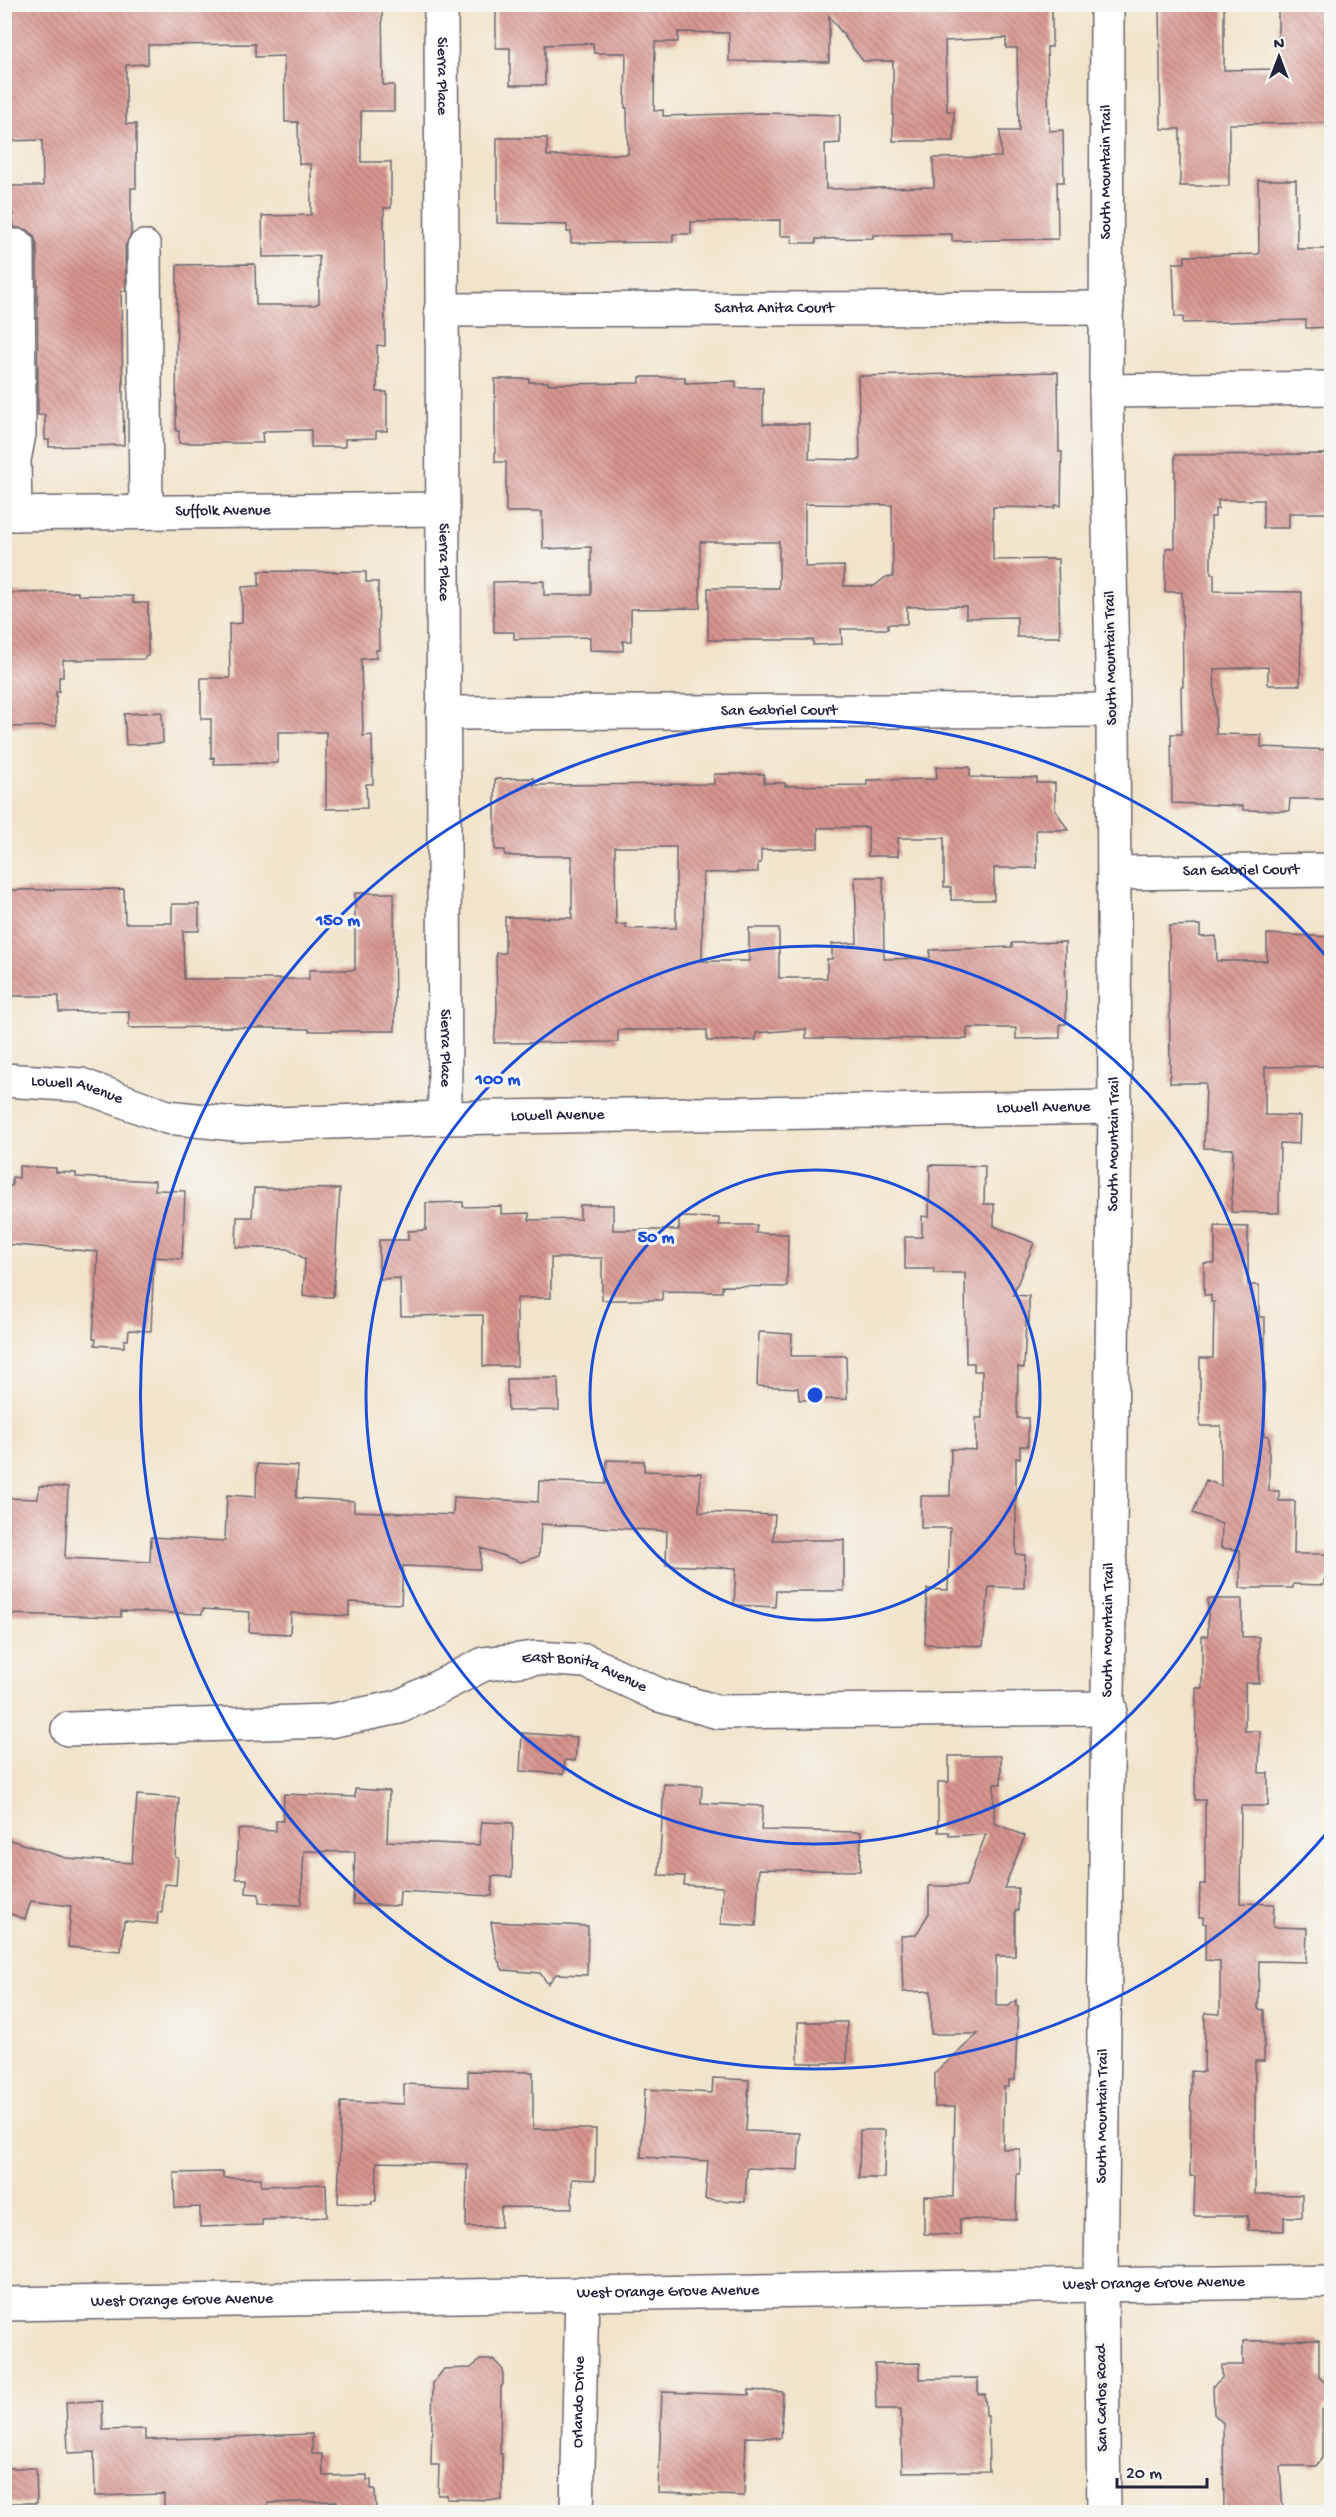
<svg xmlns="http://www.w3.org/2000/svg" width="1336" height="2517" font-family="'Gochi Hand',sans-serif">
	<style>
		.building { fill: url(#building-back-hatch); fill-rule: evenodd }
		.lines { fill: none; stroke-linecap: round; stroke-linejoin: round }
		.minor-casing { stroke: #6b666d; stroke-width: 36 }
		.minor { stroke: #fff; stroke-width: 33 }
		.ring { fill: none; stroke: #1d4ed8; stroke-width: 3 }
		.labels { text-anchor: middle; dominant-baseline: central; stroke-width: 6; stroke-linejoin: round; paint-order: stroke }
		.street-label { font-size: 16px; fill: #22223b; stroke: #f6f6f2 }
		.centre { fill: #1d4ed8; stroke: #f6f6f2; stroke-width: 3 }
		.ring-label { font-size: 18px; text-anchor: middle; font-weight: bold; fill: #1d4ed8; stroke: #f6f6f2; stroke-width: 6; stroke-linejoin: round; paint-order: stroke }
	</style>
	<defs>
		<pattern id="building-back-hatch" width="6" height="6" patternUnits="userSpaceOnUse" patternTransform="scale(1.5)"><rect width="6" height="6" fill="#d7948e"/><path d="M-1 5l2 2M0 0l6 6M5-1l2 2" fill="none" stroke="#ae7875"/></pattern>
	</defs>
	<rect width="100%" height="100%" fill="#f6f6f2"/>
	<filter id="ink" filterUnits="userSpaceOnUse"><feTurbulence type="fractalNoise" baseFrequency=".0167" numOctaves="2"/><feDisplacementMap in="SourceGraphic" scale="12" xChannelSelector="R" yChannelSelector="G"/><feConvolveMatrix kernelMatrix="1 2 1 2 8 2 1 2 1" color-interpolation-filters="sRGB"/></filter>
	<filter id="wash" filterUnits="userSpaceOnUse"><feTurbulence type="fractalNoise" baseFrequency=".008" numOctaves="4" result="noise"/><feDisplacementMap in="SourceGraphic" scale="24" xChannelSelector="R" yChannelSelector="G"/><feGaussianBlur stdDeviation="1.35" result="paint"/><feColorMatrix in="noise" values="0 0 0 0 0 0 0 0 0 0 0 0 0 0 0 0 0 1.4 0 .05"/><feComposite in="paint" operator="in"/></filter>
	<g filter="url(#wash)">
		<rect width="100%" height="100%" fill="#f2e4cb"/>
		<g id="blocks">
			<path class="building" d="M4,4H382L383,85H394V111H361V162H391V208H384L385,346L377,345V392H387V431H376V438L345,439V447H311V430L265,431V433H262L263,443H179V431H176L177,265L255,264L256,305H314L319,303V256L263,257L262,216L311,215V164H299L298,122H285L284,56L255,57V44L148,45V64L126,65V124H136V188H131V234L125,247L126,291H121L124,445L49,447V440H45V415H38L37,245L34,236L28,230L14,227L13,214H4V186H43L42,140L4,141Z
				M496,4H1052V47H1047L1049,131L1063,130L1064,182H1057L1058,239L952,241V234L873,235V238L816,239V243H792V236H780V220L691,222V234H673V242L571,243V232H567V225L497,223V138H547V156L628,154L627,108H625L626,53H594L593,43L545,45V85H510V48H496ZM829,16L863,61H893V141H954V111H947L945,41L1006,38V48H1017L1019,131H1000L1001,157L933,158L934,187L826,189L825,144L840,143V115L762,113L663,116V110L654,111L655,42H678V32L729,33V61L829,62Z
				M1159,4H1224V70L1278,69V4H1332V123L1229,124V186H1180V129H1161Z
				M1258,180H1296L1297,249H1332V327L1306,328V320L1183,323V317H1175L1173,263H1185V256L1259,254Z
				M1058,372L1059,452H1062L1061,506L1055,505V508L993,507V560L1058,559L1060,637H1017V617L966,618V606L907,607V624H888V629H841L842,644L813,645V640H708V588H779V542H700V608L631,609V641H623V651L590,650V637L514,639V632H494L493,582L544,581V595H591V547L543,549L542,512H506V462H495V379H529V382H548V384L640,383V377H685V383L736,381V388H763V424H810L809,459L860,460L858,376ZM805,504L892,505L893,577H886L874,586H844V566L805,567Z
				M1332,454V513H1289V528H1263V500H1218V509H1215V517H1211V574H1214V591L1302,592L1300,685H1268V667L1214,669L1216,734L1261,735V747L1332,750V799H1290L1289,811L1243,810V806L1172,803L1171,734H1182L1181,687H1183L1182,592H1165L1166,548H1175V455Z
				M259,571L366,572V582H378L379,650H376V658L361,659L363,736L372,735L373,784H366L367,808L326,809V732H278V763L214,764V757L211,758V719H201V678H230L229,624L242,623V587L259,586Z
				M78,592V595L133,596V603H148V656H145V659L63,660V677H59V692H56V726L4,727V593Z
				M162,712L163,743L126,745L124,714Z
				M936,767H970V777L1037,778V783H1055V809L1068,830H1036L1037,868H994V900H951V887H944V838H898V856H868V827L818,828V848L761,850V863H758V872L703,873L702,961H749V928H779V978H827V959H832V944L857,943L855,877H883L884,959L930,958V950L1012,947V943L1065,942L1066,1024H1060V1038L1016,1039V1028H967V1039L806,1038V1029L756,1033V1040L707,1041V1030H618V1042L494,1043L497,1012L496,953H505V917L572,918V856H514L505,855V850H495V779L534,778V785L714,784V774H764V783H785V786L867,785V780L937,779ZM615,847H676V928L631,929L626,928V924L616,925Z
				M124,889L125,923H172V904H199V931H183L184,979H309V970H355V893H394L395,1031H309V1029L227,1027L129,1028V1011L59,1012V996H4V890Z
				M1200,925V937L1216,936L1217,961H1267V934L1332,937V1066L1265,1067V1115L1300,1116L1299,1144L1280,1143L1279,1213L1231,1212L1233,1149L1204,1148L1206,1083H1170L1169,926Z
				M930,1165L985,1166L984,1204H994V1226L1034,1243L1013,1295L1029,1296V1322H1026L1024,1368L1018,1367L1017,1418H1028V1446H1020V1458H1016V1554L1025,1555L1024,1588L989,1587L983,1646L925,1644L927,1589L948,1590L950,1528H921V1496H950L951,1449L976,1450V1418H982V1371H974V1363H966L965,1273H934V1269H905V1237H922V1216L929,1217Z
				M19,1166L56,1168V1172L76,1173V1177L155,1181V1190L185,1191L182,1259L154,1257L151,1331L129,1330L128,1340H124V1347L95,1345L96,1339L93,1338L98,1252L4,1244V1186H12V1177L19,1178Z
				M254,1188L340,1189L333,1297L303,1296L305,1259L288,1249L236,1247L237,1217H252Z
				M463,1202V1207L501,1206V1214L529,1213V1220L580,1219V1205H613V1230H679V1217L719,1218V1225H757L756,1233L788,1234L787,1287L722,1286V1292L662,1291V1300H602V1258H551V1298H517V1366H483V1315L401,1316L400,1278L379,1279V1240H408V1231L426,1230V1203Z
				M1215,1226L1248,1227V1285H1259V1317H1265L1264,1436H1269V1491H1279V1501H1295L1294,1554H1332V1580H1324V1585L1293,1584V1588H1240V1550L1221,1548L1222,1524L1193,1513L1206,1480L1221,1486V1426H1200V1358H1213L1214,1302H1211V1295H1204V1263H1215Z
				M759,1332L792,1334L791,1356H846L847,1399L799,1400L798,1388L757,1386Z
				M558,1378L559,1410L508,1411L507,1379Z
				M607,1460L644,1461V1471L701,1473L699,1512L775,1515L773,1540H844V1591H776L775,1607L734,1605L736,1568L666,1565L667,1531L541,1524L539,1556L521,1562L481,1548L480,1569L403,1566L401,1604L349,1602V1616L291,1613L290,1634L249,1632L250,1612L203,1609L202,1614L121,1611V1617L4,1614V1498L38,1499L39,1486L68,1487L65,1558L150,1562L151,1537L225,1541L227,1495L256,1497L257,1464L298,1466L296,1498L354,1501V1511L453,1515L454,1497L538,1502L539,1481L606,1484Z
				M1208,1599H1242V1637H1259V1683H1245V1731H1260L1259,1773H1268V1806H1241L1240,1903L1274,1904L1273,1927L1307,1928L1306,1962L1259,1961L1258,2009L1264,2010V2061H1255V2194L1302,2195V2217H1284V2231L1248,2230V2216H1194L1195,2176H1190L1191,2071L1204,2072L1205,2013L1220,2014V1961L1205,1960L1206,1924L1203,1923V1917H1199L1200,1884H1205V1800H1195L1196,1688H1202V1636H1208Z
				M522,1733L577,1737L575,1761L565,1760L564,1774L520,1771Z
				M949,1756H1001V1784H994V1823L1025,1836L1004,1888H1018V1911H1015V1956H996V2006H1009L1016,2000V2006H1018L1015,2080H1009V2087H1004L1003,2149H1020V2174H1017L1016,2220L960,2219V2235L924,2234V2196L953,2197L955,2107H935V2073L978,2034H931V1991L903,1992L901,1936L916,1935L929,1913V1886H966L986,1834L949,1836V1832H938V1782H949Z
				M664,1784L702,1786L701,1803L763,1806L761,1830L861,1832L860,1871L759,1869L756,1926L721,1924L723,1887L684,1885L685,1876L659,1875Z
				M355,1789L389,1791L387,1841L479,1845L482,1822L513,1823L512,1877L492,1876V1896L400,1891L399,1906L353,1904L355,1852L304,1851L301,1905L259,1903V1894L246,1893L247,1879H236L238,1829L276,1831V1821H283L284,1794L355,1797Z
				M137,1795L179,1798L175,1857L178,1858L176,1885L164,1884L162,1913L158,1912L157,1924L124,1921L121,1951L68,1947L71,1906L31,1901L25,1919L4,1912V1838L66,1858L132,1863Z
				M491,1922L588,1926L587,1975L556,1974L548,1984L540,1973L503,1970L497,1958Z
				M798,2022H847V2063H798Z
				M468,2071L533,2072V2129H596L595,2180L572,2179V2208L501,2207V2227H466L467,2164L377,2162L376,2201H372V2204L338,2203L341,2102L404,2104V2084L468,2087Z
				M713,2078L749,2080L746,2131L800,2133L798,2170L747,2168L745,2202L705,2199L708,2161L641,2157L645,2089L712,2093Z
				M860,2130H885L884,2178H859Z
				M223,2172V2178H261V2186L326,2184L327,2217L262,2220V2225L200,2227V2207L175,2208L174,2173Z
				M1319,2340V2377L1329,2387V2402L1322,2410V2458L1316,2466H1280L1283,2512H1224L1223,2423L1214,2414L1213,2386L1222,2378V2365H1243V2341Z
				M480,2360H494L503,2370V2384L501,2387L500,2454H502V2500L447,2499V2495H438L439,2465H431L433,2383L444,2369L471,2368Z
				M920,2363V2379L978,2378V2394H985L986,2416H988L989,2471L902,2472L901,2409H876L875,2364Z
				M749,2390L783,2392L781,2438L746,2437L744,2496L658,2493L662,2392L749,2395Z
				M102,2401L103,2430L145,2429V2440L312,2434V2454H322L323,2476L367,2475V2480H371V2489H375L376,2512H337V2501L268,2503V2512H164V2494L95,2496L94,2452L68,2453L66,2402Z
				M4,2468H36L37,2503H4Z"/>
		</g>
	</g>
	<g filter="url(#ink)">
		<use href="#blocks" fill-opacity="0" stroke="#6b666d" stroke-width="1.5"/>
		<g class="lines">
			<g class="minor-casing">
				<g id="minor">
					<path id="s1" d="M441,4L445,1118"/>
					<path d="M4,246H18L19,434L14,460L15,514"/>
					<path d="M144,247L146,512"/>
					<path id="s2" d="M441,310L1107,308"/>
					<path d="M1106,391L1332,388"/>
					<path id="s3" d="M4,514L443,509"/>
					<path id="s4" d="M443,713L1113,710"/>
					<path id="s5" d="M1115,873L1332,870"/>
					<path id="s6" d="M4,1080L81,1085L167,1117L244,1125L445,1118L1115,1107"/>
					<path id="s7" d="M68,1729L329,1721L399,1707L484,1664L536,1658L586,1661L659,1695L718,1712L1110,1708"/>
					<path id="s8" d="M4,2304L1332,2281"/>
					<path id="s9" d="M577,2512L582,2293"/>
					<path id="s10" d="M1104,2512L1101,2283L1115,1107L1113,710L1106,391L1107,4"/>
				</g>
			</g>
			<use href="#minor" class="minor"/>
		</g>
	</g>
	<g class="ring">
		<circle cx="815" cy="1395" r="225"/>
		<circle cx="815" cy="1395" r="449"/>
		<path d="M1331 1828A674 674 0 1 1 1331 962"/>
	</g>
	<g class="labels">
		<g class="street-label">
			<text stroke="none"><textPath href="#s1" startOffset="72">Sierra Place</textPath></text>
			<text stroke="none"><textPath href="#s10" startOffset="2340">South Mountain Trail</textPath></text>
			<text stroke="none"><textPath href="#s2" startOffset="333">Santa Anita Court</textPath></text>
			<text stroke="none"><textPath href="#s3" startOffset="219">Suffolk Avenue</textPath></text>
			<text stroke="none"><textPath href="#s1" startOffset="558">Sierra Place</textPath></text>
			<text transform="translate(1112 658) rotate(-91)">South Mountain Trail</text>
			<text stroke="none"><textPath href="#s4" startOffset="336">San Gabriel Court</textPath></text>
			<text stroke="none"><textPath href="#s5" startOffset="126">San Gabriel Court</textPath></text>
			<text stroke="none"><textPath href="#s1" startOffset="1044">Sierra Place</textPath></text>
			<text stroke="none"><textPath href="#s6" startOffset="74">Lowell Avenue</textPath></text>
			<text stroke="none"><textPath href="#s6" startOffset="1046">Lowell Avenue</textPath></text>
			<text stroke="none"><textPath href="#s6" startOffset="560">Lowell Avenue</textPath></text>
			<text stroke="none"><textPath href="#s10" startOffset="1368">South Mountain Trail</textPath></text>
			<text stroke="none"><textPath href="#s10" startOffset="882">South Mountain Trail</textPath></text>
			<text stroke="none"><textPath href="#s7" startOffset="531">East Bonita Avenue</textPath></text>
			<text stroke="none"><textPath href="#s10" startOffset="396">South Mountain Trail</textPath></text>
			<text stroke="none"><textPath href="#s8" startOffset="1150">West Orange Grove Avenue</textPath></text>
			<text stroke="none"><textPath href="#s8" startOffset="664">West Orange Grove Avenue</textPath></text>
			<text stroke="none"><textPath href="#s8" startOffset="178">West Orange Grove Avenue</textPath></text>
			<text transform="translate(1103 2398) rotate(-91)">San Carlos Road</text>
			<text stroke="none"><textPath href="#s9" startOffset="110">Orlando Drive</textPath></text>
		</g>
	</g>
	<circle cx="815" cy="1395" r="9" class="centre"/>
	<g class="ring-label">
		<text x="338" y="925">150 m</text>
		<text x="498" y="1084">100 m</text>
		<text x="656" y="1242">50 m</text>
	</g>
	<rect width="1336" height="2517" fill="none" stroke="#f6f6f2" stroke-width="24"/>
	<g transform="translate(1279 57)" stroke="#f6f6f2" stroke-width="4.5" paint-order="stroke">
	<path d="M0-4.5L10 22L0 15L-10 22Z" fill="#22223b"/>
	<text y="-9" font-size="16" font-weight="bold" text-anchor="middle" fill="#22223b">N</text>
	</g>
	<path d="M1117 2478v9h90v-9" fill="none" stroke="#22223b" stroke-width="3"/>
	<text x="1126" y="2478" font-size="18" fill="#22223b" stroke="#f6f6f2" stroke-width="4.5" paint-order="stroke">20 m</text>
</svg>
